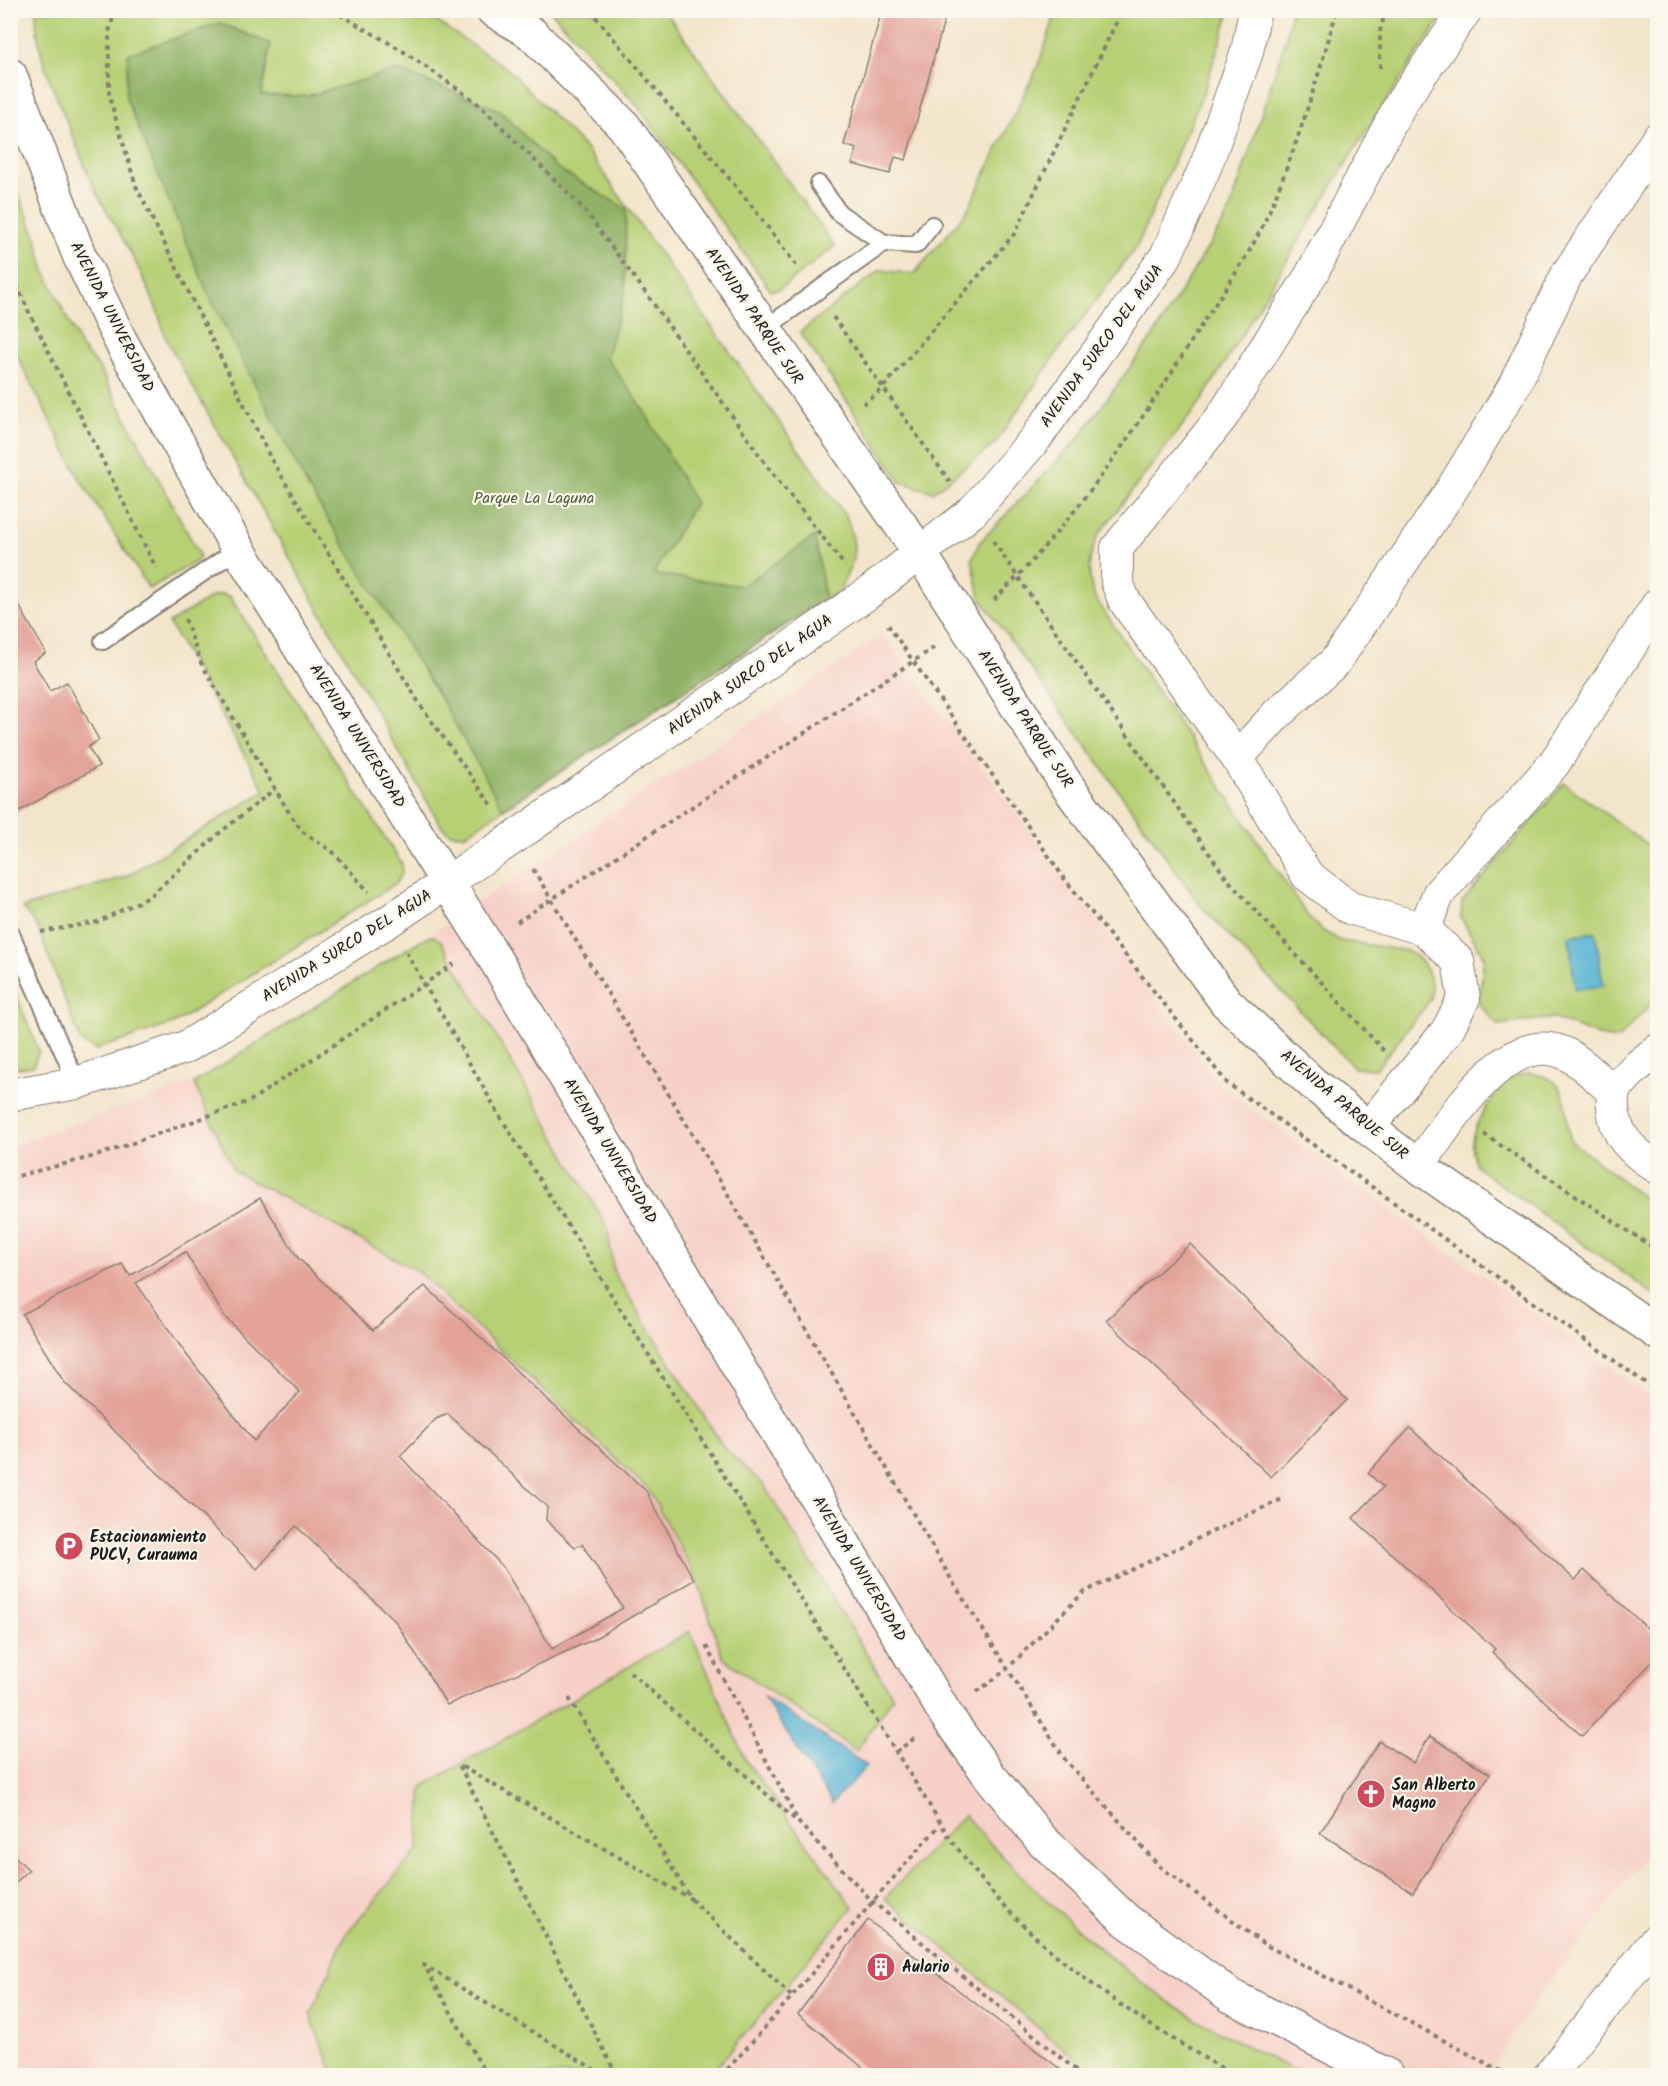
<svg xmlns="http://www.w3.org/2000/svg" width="1668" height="2086" font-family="Kalam,sans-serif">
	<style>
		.built { fill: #f7d1c8 }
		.green { fill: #b7d075; stroke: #6a7648; stroke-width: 1.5 }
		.forest { fill: #91b266; stroke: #566741; stroke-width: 1.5 }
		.water { fill: #57b2d4; stroke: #3a6778; stroke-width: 1.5 }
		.building { fill: #e3a399; fill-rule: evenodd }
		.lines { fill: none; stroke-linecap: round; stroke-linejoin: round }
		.lane-casing { stroke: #888074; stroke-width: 20 }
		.street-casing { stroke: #888074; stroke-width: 34 }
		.secondary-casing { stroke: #888074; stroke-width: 36 }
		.path { stroke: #888074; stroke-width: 4; stroke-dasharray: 4.5 4.5; stroke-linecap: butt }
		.lane { stroke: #fff; stroke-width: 16 }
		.street { stroke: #fff; stroke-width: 32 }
		.secondary { stroke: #fff; stroke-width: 33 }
		.labels { text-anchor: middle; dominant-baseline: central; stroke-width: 4.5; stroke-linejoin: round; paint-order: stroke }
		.street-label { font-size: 16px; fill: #1c1c1c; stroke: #fbf7ec }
		.park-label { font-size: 16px; fill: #525b3b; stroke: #fbf7ec }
		.poi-label { font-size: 16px; font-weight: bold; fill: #1c1c1c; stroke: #fbf7ec; text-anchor: start }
	</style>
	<rect width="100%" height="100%" fill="#fbf7ec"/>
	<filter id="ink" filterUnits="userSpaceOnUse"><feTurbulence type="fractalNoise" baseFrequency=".0167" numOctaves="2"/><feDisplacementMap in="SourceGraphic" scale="12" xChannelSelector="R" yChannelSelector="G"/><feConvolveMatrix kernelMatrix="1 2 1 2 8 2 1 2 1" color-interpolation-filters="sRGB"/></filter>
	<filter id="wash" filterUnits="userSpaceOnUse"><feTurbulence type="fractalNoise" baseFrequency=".008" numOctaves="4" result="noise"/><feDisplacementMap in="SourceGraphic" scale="24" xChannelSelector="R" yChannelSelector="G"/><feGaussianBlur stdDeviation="1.35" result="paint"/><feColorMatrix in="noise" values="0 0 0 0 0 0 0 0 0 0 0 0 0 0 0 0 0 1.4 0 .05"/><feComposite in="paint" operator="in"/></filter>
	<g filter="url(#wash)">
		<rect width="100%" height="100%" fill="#f3e5cb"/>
		<path class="built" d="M883,635L1223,1089L1657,1402V1841L1532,2005L1487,2075H11L10,1146L194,1083L424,938Z"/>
		<path class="green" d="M1057,10L1230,11L1204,91L1137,246L1061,347L995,444L933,492L901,482L800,332L880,270L914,274L967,211L1038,66Z
			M36,11H415L436,21L508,69L587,150L847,518C859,553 855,557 840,590L464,835L450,833L441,826L166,339C153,289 128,247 102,203C87,176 77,144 64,115C50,82 35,47 36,11Z
			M551,11H665L835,246L780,289L771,291L639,108Z
			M1291,11H1446L1359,142L1202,400L1099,534C1087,557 1087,575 1095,598L1307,915L1323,931L1341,941L1408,951C1427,961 1433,978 1431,999L1376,1069L1354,1068L1202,907L980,598L972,559L979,543L1078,439L1156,332L1229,213L1286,39Z
			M10,174L35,234L45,271L81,347L99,368L200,556L197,561L149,589L80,479L11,344Z
			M221,594L230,597L402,864V874L395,884L175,1023L95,1050L81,1042L37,926L23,908L127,876L265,791L169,623L213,596Z
			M1564,783L1657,852V997L1618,1039L1599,1036L1553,1018L1498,1025L1479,1004L1484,957L1461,918L1462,902Z
			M433,936L441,941L607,1227L614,1273L724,1448L763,1484L893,1697L856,1751L723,1658L697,1579L648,1489L416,1270L234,1171L194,1083L424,938Z
			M11,982L39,1052L33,1066L11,1069Z
			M1529,1073C1574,1078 1562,1108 1571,1141L1657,1208V1297L1479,1169C1457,1138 1489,1104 1507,1079Z
			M690,1631L746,1761L853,1907L710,2075H334L310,2015L346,1934L418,1850L422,1787Z
			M964,1815C1027,1884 1096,1953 1174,2005C1215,2032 1261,2053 1303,2075H1094L885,1898Z"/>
		<path class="forest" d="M220,23L271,44L261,95L307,96L398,70L499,110L555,167L626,209L625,294L606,357L643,409L695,503L653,574L742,586L815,536L825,599L503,809L442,701L309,489L208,294L126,98L128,54Z"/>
		<path class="water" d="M1596,932L1603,986L1575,989L1569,936Z
			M763,1696L867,1766L832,1803Z"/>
		<g id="blocks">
			<path class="building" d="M882,10H947L906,160L895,157L890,174L852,164L857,149L844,145Z
				M13,595L46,653L33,661L50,691L67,682L99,740L88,747L99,766L16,813L10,805V597Z
				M260,1198L298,1258L373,1330L425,1286L646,1491L694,1580L592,1640L447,1705L396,1622L296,1526L257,1569L64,1382L22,1314L122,1264L130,1276ZM185,1252L224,1316L300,1392L254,1441L186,1354L136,1283ZM448,1414L547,1507L546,1520L575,1547L582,1544L623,1608L552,1649L503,1567L400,1456L436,1419Z
				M1190,1244L1347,1400L1271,1477L1106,1320Z
				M1410,1428L1575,1580L1584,1570L1658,1638V1656L1582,1736L1492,1652L1495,1649L1353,1518L1383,1487L1368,1473Z
				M1430,1736L1490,1774L1413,1893L1320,1833L1379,1741L1413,1763Z
				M10,1852L29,1870L10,1888Z
				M868,1920L1069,2076H873L798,2014Z"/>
		</g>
	</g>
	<g filter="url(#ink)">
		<use href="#blocks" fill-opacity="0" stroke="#888074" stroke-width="1.5"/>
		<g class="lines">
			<g class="lane-casing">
				<path id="lane" d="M819,184L839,213L884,243
					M763,330L884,243L916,245L932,225
					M103,641L238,549
					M10,932L77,1083"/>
			</g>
			<g class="street-casing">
				<path id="street" d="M1237,758L1277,714L1335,662L1452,489L1514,386L1567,274L1658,138
					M1424,929L1439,893L1553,765L1658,604
					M1658,1050L1635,1068L1613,1091C1610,1130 1626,1148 1658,1168
					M10,1095L77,1083L186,1047L389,921L515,837L867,594L972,512L1036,438L1166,256L1206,165L1247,52L1255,10
					M1368,1128L1447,1031L1464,998L1458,961L1424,929L1350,908L1307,875L1237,758L1124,600L1117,582V548L1222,417L1311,275L1401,103L1466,10
					M1418,1166C1447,1127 1506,1024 1566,1054C1582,1062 1598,1079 1613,1091
					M1549,2076L1658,1938"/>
			</g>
			<g class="secondary-casing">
				<path id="secondary" d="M493,10L531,33L624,126L920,553L1066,784L1226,1002L1311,1082L1368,1128L1418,1166L1658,1333
					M10,75L79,255L120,340L238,549L486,944L946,1715L989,1775L1041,1839L1127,1921L1231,1996L1388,2076"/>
			</g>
			<path class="path" d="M115,10L109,32V96L136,186L271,459L421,706L493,807
				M332,10L403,51L475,101L582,207L648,296L765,463L845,566
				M590,10L751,205L799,269
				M1380,68V31L1386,10
				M10,268L28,310L156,568
				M833,317L950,482
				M863,404L882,389L1015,233L1116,23L1119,10
				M993,541L1227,879L1384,1051
				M994,600C1076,521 1139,425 1199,329C1221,294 1248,258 1265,221C1295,153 1317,81 1337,10
				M185,619L201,663L288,811L303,832L333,852L369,892
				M888,625L1064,878L1227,1083L1658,1392
				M533,869L702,1150L954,1584L1066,1761L1159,1866L1264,1944L1510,2076
				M517,922L935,647
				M41,932L97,922L149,897L222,831L275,789
				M406,952L498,1113L951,1840C970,1864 988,1890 1009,1911C1075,1979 1154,2030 1236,2076
				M1484,1134L1658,1251
				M10,1178L99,1155L250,1101L454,964
				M706,1646L797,1819
				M630,1672L799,1823L872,1901L1083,2076
				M977,1692L1006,1670L1084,1592L1282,1499
				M569,1698L691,1899L459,1765L617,2076
				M896,1752L916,1737
				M691,1899L793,1998
				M487,2076L424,1965L605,2076
				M721,2076C797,1994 866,1907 940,1825"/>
			<use href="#lane" class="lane"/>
			<use href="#street" class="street"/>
			<use href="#secondary" class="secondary"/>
		</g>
	</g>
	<defs>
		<g id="parking-disc" transform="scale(1.5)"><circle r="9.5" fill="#d1495b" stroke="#fbf7ec"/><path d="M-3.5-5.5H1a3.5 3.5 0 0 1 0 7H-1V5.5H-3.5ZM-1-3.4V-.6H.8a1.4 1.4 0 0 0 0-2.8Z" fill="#fff"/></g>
		<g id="church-disc" transform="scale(1.5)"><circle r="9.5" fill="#d1495b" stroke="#fbf7ec"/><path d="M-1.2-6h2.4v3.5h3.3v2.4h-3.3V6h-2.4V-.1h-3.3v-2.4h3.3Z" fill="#fff"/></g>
		<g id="building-disc" transform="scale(1.5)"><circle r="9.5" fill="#d1495b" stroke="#fbf7ec"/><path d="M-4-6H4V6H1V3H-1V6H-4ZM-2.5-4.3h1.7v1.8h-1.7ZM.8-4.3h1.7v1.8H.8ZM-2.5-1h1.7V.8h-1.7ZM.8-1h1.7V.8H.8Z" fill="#fff"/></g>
	</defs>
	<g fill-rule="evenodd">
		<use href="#parking-disc" x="69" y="1546"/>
		<use href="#church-disc" x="1371" y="1794"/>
		<use href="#building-disc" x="881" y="1967"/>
	</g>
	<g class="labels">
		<g class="street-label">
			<text transform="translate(754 316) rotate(56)">AVENIDA PARQUE SUR</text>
			<text transform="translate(112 317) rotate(63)">AVENIDA UNIVERSIDAD</text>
			<text transform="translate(1102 346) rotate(-54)">AVENIDA SURCO DEL AGUA</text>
			<text transform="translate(750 675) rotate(-35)">AVENIDA SURCO DEL AGUA</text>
			<text transform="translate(1025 719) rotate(57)">AVENIDA PARQUE SUR</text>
			<text transform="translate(357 736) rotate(58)">AVENIDA UNIVERSIDAD</text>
			<text transform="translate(347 946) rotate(-32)">AVENIDA SURCO DEL AGUA</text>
			<text transform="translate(1344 1105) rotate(40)">AVENIDA PARQUE SUR</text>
			<text transform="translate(610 1151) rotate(59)">AVENIDA UNIVERSIDAD</text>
			<text transform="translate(859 1569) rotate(59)">AVENIDA UNIVERSIDAD</text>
		</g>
		<g class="park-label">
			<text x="534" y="498">Parque La Laguna</text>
		</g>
		<g class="poi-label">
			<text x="90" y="1537">Estacionamiento<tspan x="90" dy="18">PUCV, Curauma</tspan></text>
			<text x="1392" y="1785">San Alberto<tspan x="1392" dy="18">Magno</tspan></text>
			<text x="902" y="1967">Aulario</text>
		</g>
	</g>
	<rect width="1668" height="2086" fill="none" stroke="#fbf7ec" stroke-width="36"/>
</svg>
